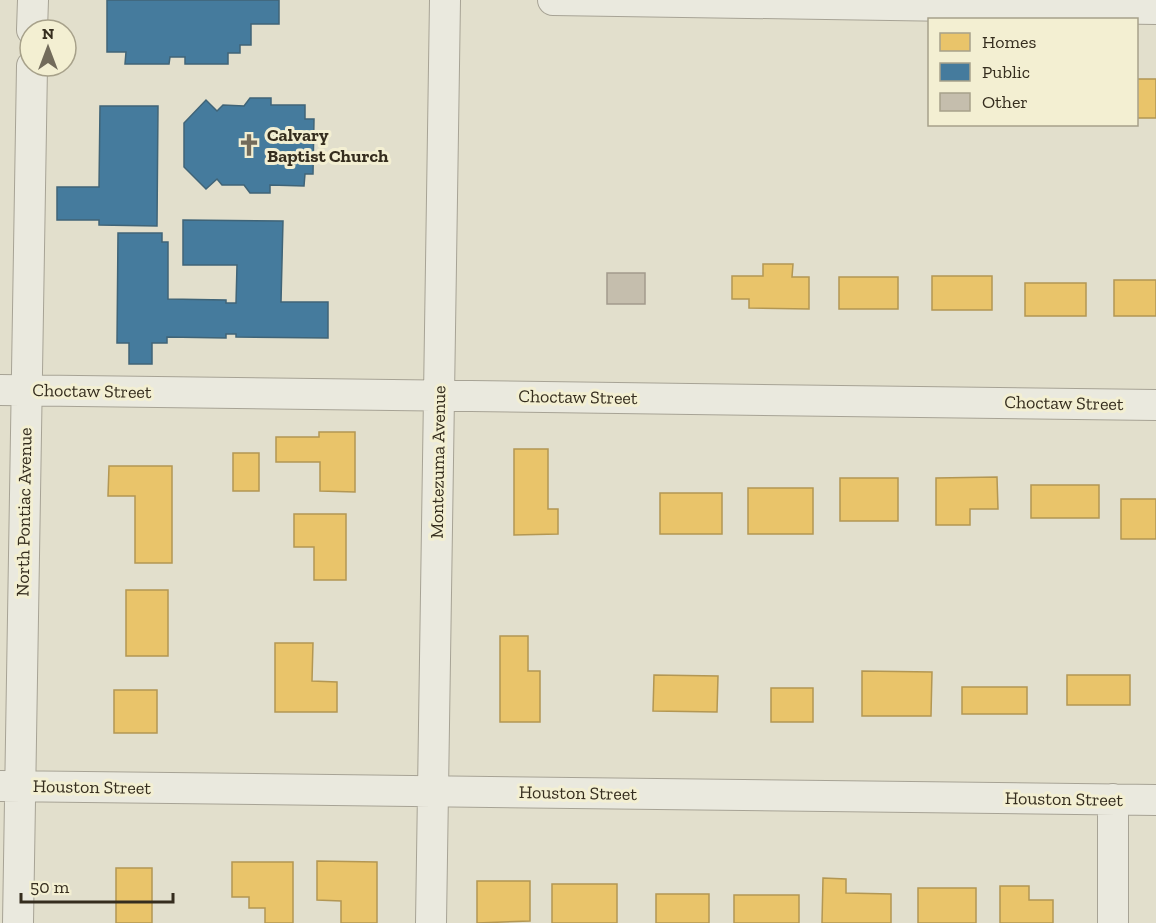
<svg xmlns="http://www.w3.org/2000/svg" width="1156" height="923" font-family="'Zilla Slab',serif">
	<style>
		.homes { fill: #e9c46a; stroke: #b39753; stroke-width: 1.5 }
		.public { fill: #457b9d; stroke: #406477; stroke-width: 1.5 }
		.building { fill: #c5bead; stroke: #a29b8c; stroke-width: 1.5 }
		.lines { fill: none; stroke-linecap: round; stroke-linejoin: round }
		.minor-casing { stroke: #a7a395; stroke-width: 32 }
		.minor { stroke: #eae9de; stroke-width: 30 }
		.labels { text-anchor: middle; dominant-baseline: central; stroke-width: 6; stroke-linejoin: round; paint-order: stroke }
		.poi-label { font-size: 18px; font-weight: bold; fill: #352d1e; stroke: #f3efd2; text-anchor: start }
		.street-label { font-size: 18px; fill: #352d1e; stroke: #f3efd2 }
	</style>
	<rect width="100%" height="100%" fill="#e2dfcc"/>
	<path class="homes" d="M1136,79H1156V118H1136Z
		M763,264H793L792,277H809V309L749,308V299H732V276H763Z
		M932,276H992V310H932Z
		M839,277H898V309H839Z
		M1114,280H1156V316H1114Z
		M1025,283H1086V316H1025Z
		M319,432H355V492L320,491V462H276V437H319Z
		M514,449H548V509H558V534L514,535Z
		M233,453H259V491H233Z
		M109,466H172V563H135V496H108Z
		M997,477L998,509H970V525H936V478Z
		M840,478H898V521H840Z
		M1031,485H1099V518H1031Z
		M748,488H813V534H748Z
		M660,493H722V534H660Z
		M1121,499H1156V539H1121Z
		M294,514H346V580H314V547H294Z
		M126,590H168V656H126Z
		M500,636H528V671H540V722H500Z
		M275,643H313L312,681L337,682V712H275Z
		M862,671L932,672L931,716H862Z
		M654,675L718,676L717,712L653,711Z
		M1067,675H1130V705H1067Z
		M962,687H1027V714H962Z
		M771,688H813V722H771Z
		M114,690H157V733H114Z
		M317,861L377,862V923H341V901L317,900Z
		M232,862H293V923H265V908H249V897H232Z
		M116,868H152V923H116Z
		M823,878L846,879V893L891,894V923H822Z
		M477,881H530V921L477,923Z
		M552,884H617V923H552Z
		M1000,886H1029V900H1053V923H1000Z
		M918,888H976V923H918Z
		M656,894H709V923H656Z
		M734,895H799V923H734Z"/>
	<path class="public" d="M107,0H279V24H251V45H240V53H228V64H185V57H170L169,64H125L126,52H107Z
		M250,98H271V105H305V119H314L313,174H305L304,186L270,185V193H250L244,185H222L217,179L206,189L184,167V123L206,100L217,111L223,105L244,106Z
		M100,106H158L157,226L99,225V220H57V187H99Z
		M183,220L283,221L281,302H328V338L236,337V334H226V338L167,337V343H152V364H129V343H117L118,233H162V242H168V299L226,300V303H236L237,265H183Z"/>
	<path class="building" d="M607,273H645V304H607Z"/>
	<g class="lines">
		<g class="minor-casing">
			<path id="minor" d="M553,0L1156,9
				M32,30L33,0
				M0,390L1156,405
				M0,786L1156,800
				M18,923L32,66
				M431,923L445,0
				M1113,923V799"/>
		</g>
		<use href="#minor" class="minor"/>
	</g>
	<defs>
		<g id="church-bare" transform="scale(1.8)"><path d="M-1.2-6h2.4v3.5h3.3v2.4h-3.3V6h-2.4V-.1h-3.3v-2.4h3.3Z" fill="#726b5b" stroke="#f3efd2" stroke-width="2.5" paint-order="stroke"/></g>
	</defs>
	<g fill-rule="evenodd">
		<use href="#church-bare" x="249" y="145"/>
	</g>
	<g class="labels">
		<g class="poi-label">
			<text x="267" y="135">Calvary<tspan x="267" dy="21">Baptist Church</tspan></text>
		</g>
		<g class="street-label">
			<text transform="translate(92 391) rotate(1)">Choctaw Street</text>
			<text transform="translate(578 397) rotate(1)">Choctaw Street</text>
			<text transform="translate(1064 403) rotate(1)">Choctaw Street</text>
			<text transform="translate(438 462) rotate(-89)">Montezuma Avenue</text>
			<text transform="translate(24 512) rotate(-89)">North Pontiac Avenue</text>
			<text transform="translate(92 787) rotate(1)">Houston Street</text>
			<text transform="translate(578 793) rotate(1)">Houston Street</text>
			<text transform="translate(1064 799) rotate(1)">Houston Street</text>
		</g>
	</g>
	<rect x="928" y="18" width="210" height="108" fill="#f3efd2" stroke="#a7a18a" stroke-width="1.5"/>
	<rect x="940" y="33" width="30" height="18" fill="#e9c46a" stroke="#a7a18a" stroke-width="1.5"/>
	<text x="982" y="48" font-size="18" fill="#352d1e">Homes</text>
	<rect x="940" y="63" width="30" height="18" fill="#457b9d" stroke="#a7a18a" stroke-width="1.5"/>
	<text x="982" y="78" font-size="18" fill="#352d1e">Public</text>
	<rect x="940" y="93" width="30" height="18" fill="#c5bead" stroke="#a7a18a" stroke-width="1.5"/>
	<text x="982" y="108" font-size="18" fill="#352d1e">Other</text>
	<g transform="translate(48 48)"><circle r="28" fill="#f3efd2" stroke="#a7a18a" stroke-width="1.5"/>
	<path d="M0-4.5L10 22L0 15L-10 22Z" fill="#726b5b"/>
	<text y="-9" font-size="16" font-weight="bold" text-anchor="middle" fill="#352d1e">N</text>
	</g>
	<path d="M21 893v9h152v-9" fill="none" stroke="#352d1e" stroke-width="3"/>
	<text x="30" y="893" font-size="18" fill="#352d1e" stroke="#f3efd2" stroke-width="4.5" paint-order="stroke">50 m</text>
</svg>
